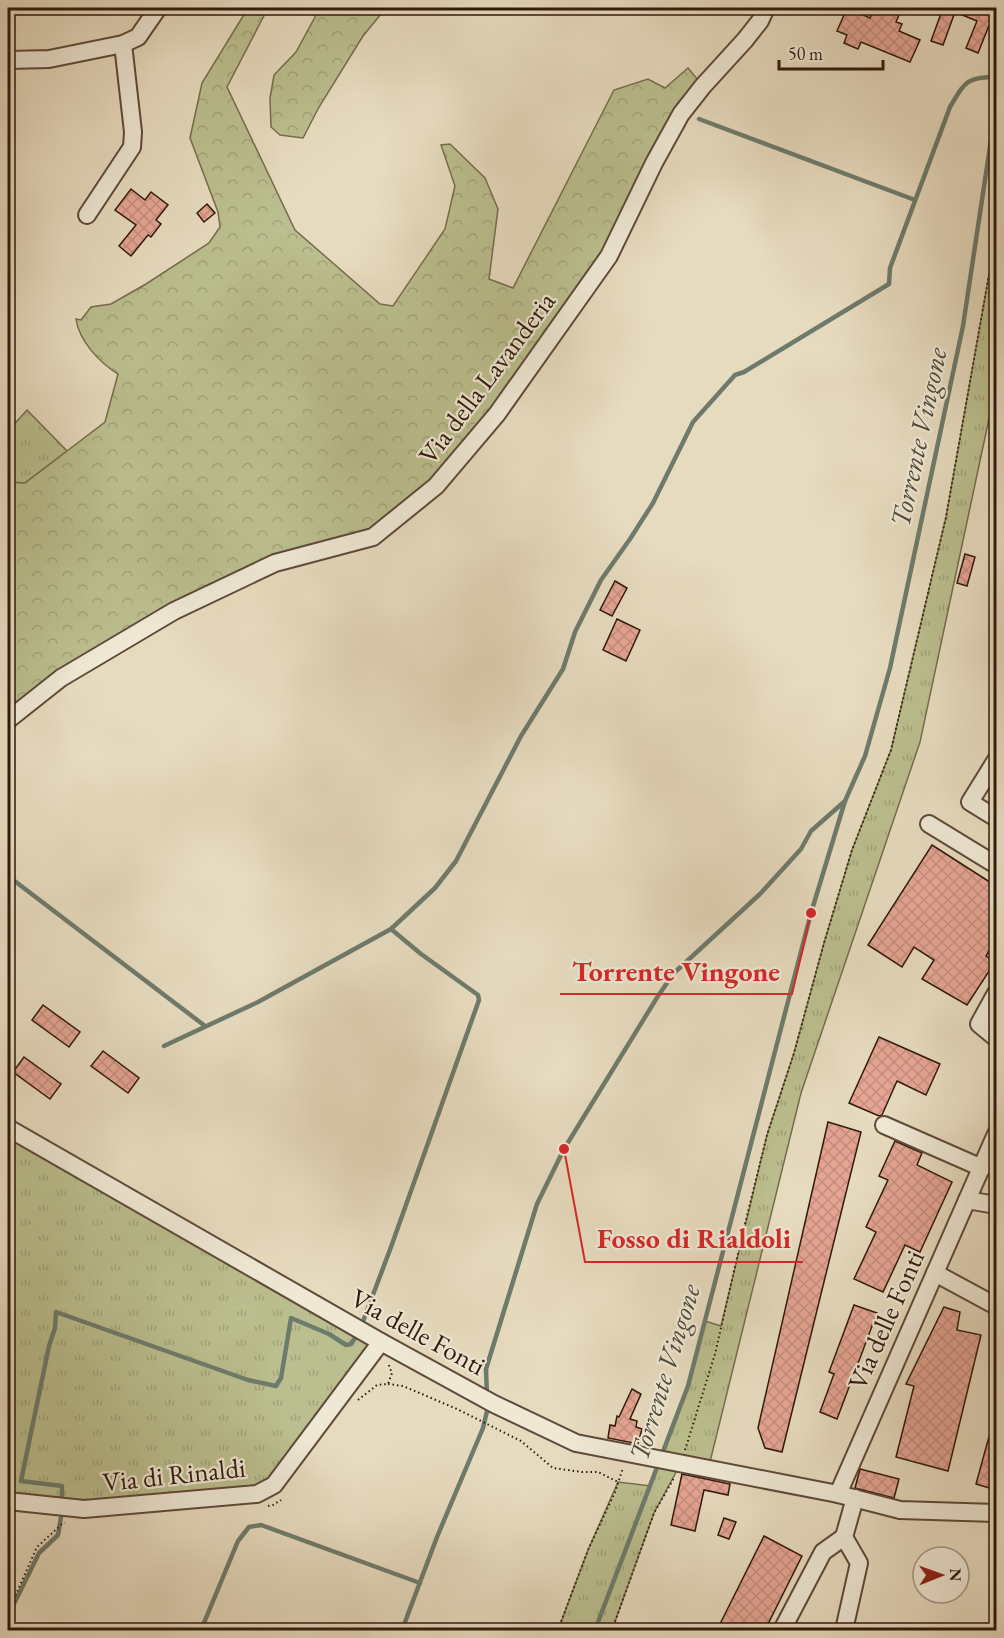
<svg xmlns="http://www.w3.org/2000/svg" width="1004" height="1638" viewBox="0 0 1004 1638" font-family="'EB Garamond',serif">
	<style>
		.grass { fill: url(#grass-tufts); stroke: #766c4d; stroke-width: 1.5 }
		.forest { fill: url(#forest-crowns); stroke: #766c4d; stroke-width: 1.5 }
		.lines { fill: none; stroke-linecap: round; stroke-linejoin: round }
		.stream { stroke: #6e7b6c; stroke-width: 4.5 }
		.building { fill: url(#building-cross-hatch); stroke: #30190c; stroke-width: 1.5 }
		.minor-casing { stroke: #5e4a39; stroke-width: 20 }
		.path { stroke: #30190c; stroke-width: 2; stroke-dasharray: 1.5 3; stroke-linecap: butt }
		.minor { stroke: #efe8d5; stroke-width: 16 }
		.labels { text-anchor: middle; stroke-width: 4.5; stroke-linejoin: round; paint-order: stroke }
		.street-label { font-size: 27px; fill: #30190c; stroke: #efe8d5 }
		.water-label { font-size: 28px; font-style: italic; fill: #4f4a3c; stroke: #efe8d5 }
		.leader { fill: none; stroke: #d62828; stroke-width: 2 }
		.callout-dot { fill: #d62828; stroke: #efe8d5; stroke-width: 2 }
		.callout-label { font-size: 28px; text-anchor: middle; font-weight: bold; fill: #d62828; stroke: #efe8d5; stroke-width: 4.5; stroke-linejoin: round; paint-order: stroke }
	</style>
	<defs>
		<pattern id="grass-tufts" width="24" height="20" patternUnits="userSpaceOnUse" patternTransform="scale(1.5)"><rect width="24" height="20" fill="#bbbe8e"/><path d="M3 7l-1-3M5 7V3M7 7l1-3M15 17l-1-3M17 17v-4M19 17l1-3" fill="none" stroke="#a1a379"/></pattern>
		<pattern id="forest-crowns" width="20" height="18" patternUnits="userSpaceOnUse" patternTransform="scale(1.5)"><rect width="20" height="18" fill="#bbbe8e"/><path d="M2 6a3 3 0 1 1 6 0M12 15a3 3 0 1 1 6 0" fill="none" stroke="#a1a379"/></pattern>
		<pattern id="building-cross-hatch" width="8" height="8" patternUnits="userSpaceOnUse" patternTransform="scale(1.5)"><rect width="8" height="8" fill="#e5a594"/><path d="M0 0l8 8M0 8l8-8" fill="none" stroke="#c58d7e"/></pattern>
	</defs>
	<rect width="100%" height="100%" fill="#e7dbbf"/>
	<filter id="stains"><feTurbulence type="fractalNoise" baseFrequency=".00333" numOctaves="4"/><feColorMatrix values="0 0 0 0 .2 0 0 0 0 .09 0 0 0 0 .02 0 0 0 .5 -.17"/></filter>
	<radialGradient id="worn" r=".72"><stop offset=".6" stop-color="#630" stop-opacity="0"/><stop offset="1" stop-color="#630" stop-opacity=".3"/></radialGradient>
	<g class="grass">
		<path d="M996,235V386L920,742L801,1093L708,1470L680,1465L654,1513L612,1630H558L588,1550L618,1482L651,1486L688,1386L705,1321L721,1326L767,1135L794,1053L824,943L852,850L891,750L946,517Z"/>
		<path d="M27,410L67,451L25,483L8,482V431Z"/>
		<path d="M8,1128L381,1342L274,1485L84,1509L8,1502Z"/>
	</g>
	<g class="forest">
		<path d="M248,8H268L227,87L295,230L380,304L393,306L445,229L455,186L441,145L450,144L485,178L498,209L489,279L513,288L614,90L648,79L665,88L688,68L703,86L609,256L497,414L373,537L275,563L174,611L8,720V482L25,483L105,422L118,374C100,363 79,341 76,319L81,320L91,307L111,304L146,284L209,243L220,227L218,212L190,138L202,83Z"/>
		<path d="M312,8H386L363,36L319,107L303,138L280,135L271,127L270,98L274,75L296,52L315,17Z"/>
	</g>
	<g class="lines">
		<g class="stream">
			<path d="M699,119L915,200"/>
			<path d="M8,876L205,1026"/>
			<path d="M164,1046L258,1002L391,929L435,888L456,861L521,736L563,669L575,632L601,580L630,539L653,503L693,422L735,375L744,372L889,284L890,268L950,107C965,82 966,77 996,77"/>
			<path d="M487,1395L486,1369L537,1204L564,1149L658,996L674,973L760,894L801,849L811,831L845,801"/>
			<path d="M62,1503V1486L21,1481L49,1346L55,1328L56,1312L248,1380L276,1386L281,1378L291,1318L329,1334L346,1345L351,1344L359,1332L391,1247L479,1000L478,995L421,954L391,929"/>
			<path d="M8,1616L39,1553L58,1535L62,1511"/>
			<path d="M201,1630L238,1541L249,1527L261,1525L420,1583"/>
			<path d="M402,1630L437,1537L483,1428L488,1407"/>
			<path d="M595,1630L688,1386L811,913L845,801L865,756L890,668L963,326L996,107"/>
		</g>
	</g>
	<g class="building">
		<path d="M847,8L870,18L874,8H902L896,22L902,24L899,31L920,40L910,62L861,42L858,49L844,43L847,35L837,31Z"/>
		<path d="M943,8H996L978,53L966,48L977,21L955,12L943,45L931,41Z"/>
		<path d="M131,189L145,200L151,192L168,205L156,220L161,224L151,237L148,235L131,256L119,246L136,225L115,210Z"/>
		<path d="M207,204L215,213L204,222L197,213Z"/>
		<path d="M965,554L975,557L967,586L957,583Z"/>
		<path d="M615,581L627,588L612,616L600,610Z"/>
		<path d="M617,619L640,630L626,661L603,650Z"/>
		<path d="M932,845L996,886V939L986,956L995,962L967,1005L922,979L934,960L914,947L902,967L868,945Z"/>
		<path d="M43,1005L80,1032L69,1047L32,1020Z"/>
		<path d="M879,1037L940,1064L926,1095L897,1081L882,1115L879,1116L849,1103Z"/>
		<path d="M103,1051L139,1078L128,1093L91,1066Z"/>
		<path d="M24,1057L61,1084L50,1099L13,1072Z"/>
		<path d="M828,1122L861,1132L782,1452L765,1448L758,1428Z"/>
		<path d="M895,1141L922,1153L917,1165L952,1182L920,1252L905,1245L883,1292L854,1279L876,1232L866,1227L888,1180L879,1176Z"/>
		<path d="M854,1305L877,1313L837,1419L820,1412L834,1374L829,1372Z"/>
		<path d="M944,1307L960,1312L957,1330L981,1335L948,1471L896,1457L914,1386L906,1384Z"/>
		<path d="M632,1389L641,1394L630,1419L637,1421L636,1427L642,1429L638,1444L608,1438L610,1425L615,1426L617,1416L619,1417Z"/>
		<path d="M993,1422H996V1490L976,1484Z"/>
		<path d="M860,1469L899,1479L894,1498L855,1488Z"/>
		<path d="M682,1474L730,1484L728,1495L704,1490L695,1531L671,1525Z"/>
		<path d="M724,1518L736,1522L729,1539L718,1535Z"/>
		<path d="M764,1536L802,1556L765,1630H717Z"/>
	</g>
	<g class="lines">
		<g class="minor-casing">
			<g id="minor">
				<path d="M8,60L49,59L123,44L138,37L158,8"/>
				<path d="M87,215L132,147L133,132L123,44"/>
				<path d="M8,720L61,678L174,611L275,563L373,537L436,486L497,414L609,256L654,163L681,114L703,86L745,40L760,21L766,8"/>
				<path d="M996,760L970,802L996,818"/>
				<path d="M929,824L996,865"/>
				<path d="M996,993L979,1024L996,1038"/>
				<path d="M884,1125L982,1168"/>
				<path d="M8,1128L381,1342L494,1404L576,1443L838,1494L900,1510L996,1513"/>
				<path d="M967,1200L996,1205"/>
				<path d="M935,1273L996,1306"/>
				<path d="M838,1494L996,1134"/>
				<path d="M8,1501L84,1509L257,1494L274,1485L381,1342"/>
				<path d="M782,1630L823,1552L844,1537"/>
				<path d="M844,1630L859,1563L844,1537L855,1498"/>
			</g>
		</g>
		<g class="path">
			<path d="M388,1384L403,1386L457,1409L521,1441L553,1468L582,1472H598L618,1482"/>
			<path d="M358,1400L377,1385L388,1384L392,1373L388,1363"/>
			<path d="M685,1450L715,1354L742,1236L767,1135L794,1053L824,943L852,850L891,750L946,517L996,235"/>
			<path d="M268,1506L273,1505L281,1500"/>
			<path d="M8,1612L37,1547L62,1524L65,1523"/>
			<path d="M558,1630L588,1550L615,1492L623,1468"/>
			<path d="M612,1630L654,1513L674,1478"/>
		</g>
		<use href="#minor" class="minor"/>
	</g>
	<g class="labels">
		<g class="street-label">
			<text transform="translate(487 378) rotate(-53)" y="9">Via della Lavanderia</text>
			<text transform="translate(886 1320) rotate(-66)" y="9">Via delle Fonti</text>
			<text transform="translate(418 1332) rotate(29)" y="9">Via delle Fonti</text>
			<text transform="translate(174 1475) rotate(-6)" y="9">Via di Rinaldi</text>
		</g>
		<g class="water-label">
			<text transform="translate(918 437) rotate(-78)" y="10">Torrente Vingone</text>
			<text transform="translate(664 1372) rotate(-73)" y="10">Torrente Vingone</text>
		</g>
	</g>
	<path class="leader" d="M811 913L792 994H560M564 1149L585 1262H803"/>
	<g class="callout-dot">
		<circle cx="811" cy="913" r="6"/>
		<circle cx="564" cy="1149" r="6"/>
	</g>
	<g class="callout-label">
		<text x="676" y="981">Torrente Vingone</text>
		<text x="694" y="1248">Fosso di Rialdoli</text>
	</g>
	<rect width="1004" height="1638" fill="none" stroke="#e7dbbf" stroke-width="30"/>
	<rect x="9" y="9" width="986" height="1620" fill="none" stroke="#30190c" stroke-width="3"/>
	<rect x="15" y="15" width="974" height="1608" fill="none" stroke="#30190c" stroke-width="1.5"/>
	<g transform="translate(941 1575) rotate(89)"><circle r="28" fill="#efe8d5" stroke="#a39585" stroke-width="1.5"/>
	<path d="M0-4.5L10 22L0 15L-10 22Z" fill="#8f2418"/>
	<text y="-9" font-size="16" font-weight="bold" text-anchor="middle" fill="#30190c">N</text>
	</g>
	<path d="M779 60v9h104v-9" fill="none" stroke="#30190c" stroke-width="3"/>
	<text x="788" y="60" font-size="18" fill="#30190c" stroke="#efe8d5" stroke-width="4.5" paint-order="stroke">50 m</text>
	<rect width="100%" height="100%" filter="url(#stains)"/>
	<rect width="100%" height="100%" fill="url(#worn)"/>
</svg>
